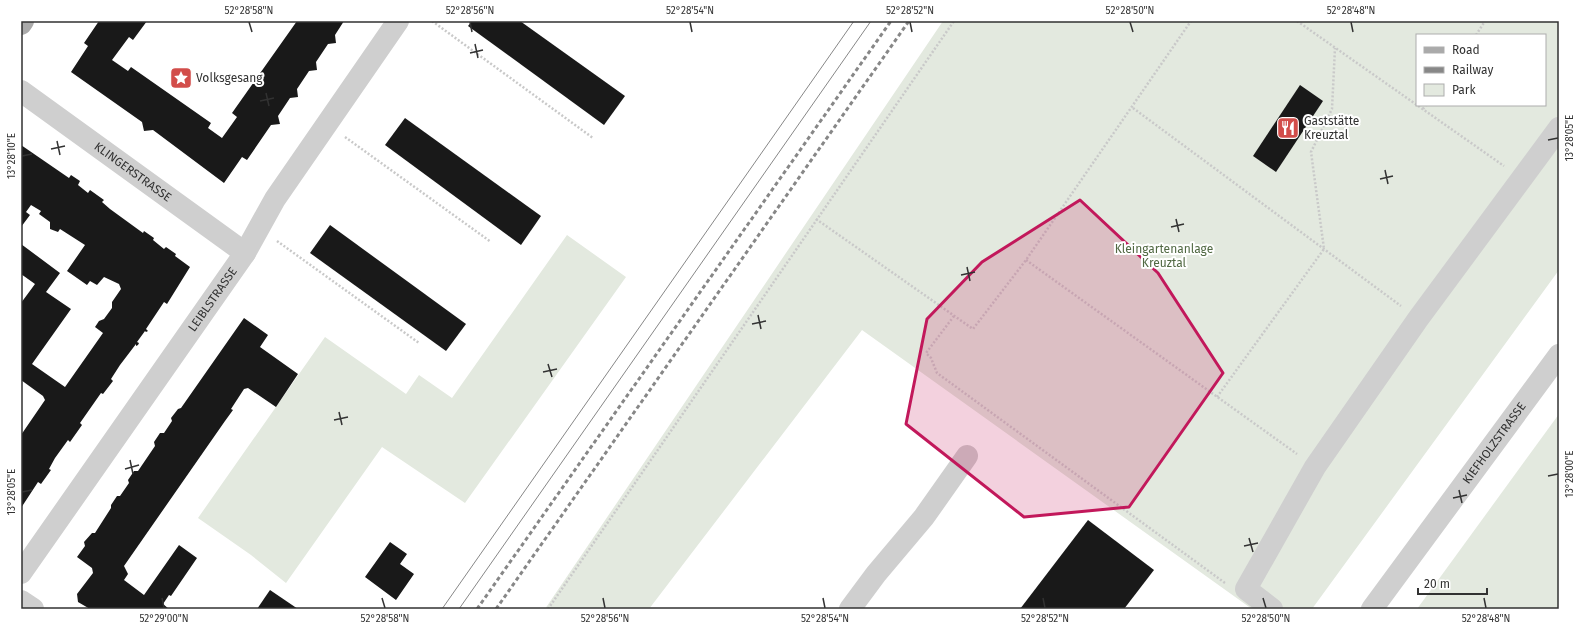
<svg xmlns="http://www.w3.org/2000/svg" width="1580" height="630" viewBox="0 0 1580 630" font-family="'Fira Sans',sans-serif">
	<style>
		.green { fill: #e3e9df; fill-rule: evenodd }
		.building { fill: #191919 }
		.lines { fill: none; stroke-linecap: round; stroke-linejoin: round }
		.path { stroke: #c9c9c9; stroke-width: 2.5; stroke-dasharray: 2 2; stroke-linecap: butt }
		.minor { stroke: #cfcfcf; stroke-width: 22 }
		.major { stroke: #aaa; stroke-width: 22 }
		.tram { stroke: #878787; stroke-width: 1 }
		.rail { stroke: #878787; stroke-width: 3; stroke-dasharray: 4 3; stroke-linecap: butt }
		.marked { fill: #c2185b; fill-opacity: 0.2; stroke: #c2185b; stroke-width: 3; stroke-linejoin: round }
		.ticks { fill: none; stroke: #323232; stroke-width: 1.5 }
		.labels { text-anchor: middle; stroke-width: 4; stroke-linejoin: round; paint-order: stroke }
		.poi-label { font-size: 12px; fill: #323232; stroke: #fff; text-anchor: start }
		.street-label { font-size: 12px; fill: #323232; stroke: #fff }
		.park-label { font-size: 12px; fill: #516943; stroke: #fff }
		.neatline { fill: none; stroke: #323232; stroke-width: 1.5 }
		.ticks-label { font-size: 10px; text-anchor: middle; fill: #323232 }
	</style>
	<rect width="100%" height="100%" fill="#fff"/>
	<g class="green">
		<path d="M943,21H1559V270L1312,609H1252L862,330L649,609H545ZM1417,35H1545V105H1417Z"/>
		<path d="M567,235L626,277L465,503L382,447L286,583L251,555L198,518L325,337L406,394L419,375L452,398Z"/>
		<path d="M1559,414V609H1417Z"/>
	</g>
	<g class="building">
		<path d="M99,21H147L133,40L129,37L112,60L128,71L131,67L211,123L208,128L222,138L237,117L232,113L297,21H344L335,35L336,43L328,44L316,62L317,70L309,71L297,89L298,97L290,98L278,116L280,124L271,125L247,160L242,157L224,183L153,130L144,131L142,122L71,72L88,46L84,43Z"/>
		<path d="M472,21H520L625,96L604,125L468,26Z"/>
		<path d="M1300,85L1323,101L1276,172L1253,156Z"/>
		<path d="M405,118L541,216L521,245L385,145Z"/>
		<path d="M21,145L69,178L71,175L80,181L78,185L88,193L90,190L104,200L102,202L110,209L143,233L144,231L154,238L153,240L164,249L166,247L176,254L175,256L190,267L167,304L164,302L146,329L148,331L146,332L145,331L137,342L139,343L138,345L136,346V344L120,365L111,379L113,381L103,394L101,393L80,423L82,425L70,442L68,440L55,458L49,469L51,470L41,484L38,482L21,508V435L45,400L43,396L21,380V303L35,284L21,274V244L60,273L46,292L71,309L32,364L65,387L103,333L95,327L99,321L104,319L112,308V302L121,289L119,284L104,277L97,285L90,281L87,285L67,271L85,245L60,229L58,232L50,229V222L39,214L41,211L31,205L26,212L30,215L21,227Z"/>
		<path d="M330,225L466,324L446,351L310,253Z"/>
		<path d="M244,318L268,335L260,347L298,374L276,407L248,388L244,389L231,409L233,410L225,421L124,566L128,574L124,580L144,595L179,545L197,558L171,596L169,595L163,604L169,609H90L78,602L77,594L93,573L92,568L77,557L85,546L84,542L92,533H95L111,508V505L117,496H120L129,483L128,480L134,471H138L155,446L154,442L160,433H164L172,421L171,418L178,409L181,408Z"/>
		<path d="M1088,520L1154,570L1124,609H1020Z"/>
		<path d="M390,542L407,554L400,564L414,574L396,600L365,577Z"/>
		<path d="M270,590L298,609H257Z"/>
	</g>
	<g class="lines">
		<g class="path">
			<path d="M432,21L593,138"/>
			<path d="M1297,21L1504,166"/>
			<path d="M1476,35L1485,21"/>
			<path d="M1133,108L1401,306"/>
			<path d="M1423,109L1426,105"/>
			<path d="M345,137L491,242"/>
			<path d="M816,219L973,329L1026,260L1191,21"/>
			<path d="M277,241L419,343"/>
			<path d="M1026,260L1297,454"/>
			<path d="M954,316L926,353L931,358L937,373L1225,583"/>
			<path d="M1217,397L1324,249L1311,152L1332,109L1335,48"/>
			<path d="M548,609L954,21"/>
		</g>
		<g class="minor">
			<path id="s1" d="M21,91L245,253"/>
			<path id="s2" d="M21,573L245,253L275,199L398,21"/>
			<path d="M21,601L33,609"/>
			<path d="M850,609L876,574L924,517L967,456"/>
			<path d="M1272,609L1246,589L1315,467L1418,319L1559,128"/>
			<path id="s3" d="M1372,609L1559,355"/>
		</g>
		<path class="major" d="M21,24L23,21"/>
		<g class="tram">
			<path d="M442,609L854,21"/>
			<path d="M459,609L871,21"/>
		</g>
		<g class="rail">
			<path d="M477,609L891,21"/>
			<path d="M496,609L909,21"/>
		</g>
	</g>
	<path class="marked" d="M1080,200L1158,273L1223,373L1129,507L1024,517L906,424L927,319L982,262Z"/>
	<path class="ticks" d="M249,22L252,32M470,22L472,32M690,22L692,32M910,22L912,32M1130,22L1133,32M1351,22L1353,32M475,44L478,58M470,53L483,50M266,93L269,106M260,101L274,98M1548,140L1558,138M57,141L60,155M51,149L65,146M22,156L32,154M1385,170L1388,184M1380,179L1393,176M1176,219L1179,232M1171,227L1184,224M967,267L970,281M961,275L975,272M758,315L761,329M752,324L766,321M548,364L552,377M543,372L557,369M339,412L342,425M334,420L348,417M130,460L133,474M125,469L139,465M1548,476L1558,474M1459,490L1462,503M22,492L32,490M1453,498L1467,495M1249,538L1253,552M1244,546L1258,543M162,598L164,608M382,598L385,608M603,598L605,608M823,598L825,608M1043,598L1045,608M1263,598L1266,608M1484,598L1486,608"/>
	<defs>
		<g id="sight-square" transform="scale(1.15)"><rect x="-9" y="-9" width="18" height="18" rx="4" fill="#d24d4a" stroke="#fff"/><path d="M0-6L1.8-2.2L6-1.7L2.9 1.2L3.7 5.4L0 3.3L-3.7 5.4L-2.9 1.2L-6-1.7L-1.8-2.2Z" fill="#fff"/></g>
		<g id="restaurant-square" transform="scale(1.15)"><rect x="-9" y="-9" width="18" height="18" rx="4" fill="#d24d4a" stroke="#fff"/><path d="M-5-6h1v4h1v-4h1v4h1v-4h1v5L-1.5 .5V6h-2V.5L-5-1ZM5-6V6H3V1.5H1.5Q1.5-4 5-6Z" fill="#fff"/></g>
	</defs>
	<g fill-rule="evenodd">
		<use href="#sight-square" x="181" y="78"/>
		<use href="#restaurant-square" x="1288" y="128"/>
	</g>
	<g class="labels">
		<g class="poi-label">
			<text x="196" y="82">Volksgesang</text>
			<text x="1304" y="125">Gaststätte<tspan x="1304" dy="14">Kreuztal</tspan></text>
		</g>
		<g class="street-label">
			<text dy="4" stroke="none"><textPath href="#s1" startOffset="138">KLINGERSTRASSE</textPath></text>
			<text dy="4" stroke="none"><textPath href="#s2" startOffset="334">LEIBLSTRASSE</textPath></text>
			<text dy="4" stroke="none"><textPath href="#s3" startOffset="206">KIEFHOLZSTRASSE</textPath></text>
		</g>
		<g class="park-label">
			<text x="1164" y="253">Kleingartenanlage<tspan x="1164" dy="14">Kreuztal</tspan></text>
		</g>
	</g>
	<rect width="1580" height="630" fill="none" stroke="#ffffff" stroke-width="44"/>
	<rect x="1416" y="34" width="130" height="72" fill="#ffffff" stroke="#adadad"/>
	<rect x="1424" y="47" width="20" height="6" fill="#aaaaaa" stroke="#adadad"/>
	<text x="1452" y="54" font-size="12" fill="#323232">Road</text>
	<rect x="1424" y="67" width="20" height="6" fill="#878787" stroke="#adadad"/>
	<text x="1452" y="74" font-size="12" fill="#323232">Railway</text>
	<rect x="1424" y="84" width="20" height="12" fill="#e3e9df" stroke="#adadad"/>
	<text x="1452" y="94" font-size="12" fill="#323232">Park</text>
	<path d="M1418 588v6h69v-6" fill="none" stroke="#323232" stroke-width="2"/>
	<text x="1424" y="588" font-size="12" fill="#323232" stroke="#ffffff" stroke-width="3" paint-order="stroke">20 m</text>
	<rect x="22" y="22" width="1536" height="586" class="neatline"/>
	<g class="ticks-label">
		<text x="249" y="14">52°28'58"N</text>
		<text x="470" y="14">52°28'56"N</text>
		<text x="690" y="14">52°28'54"N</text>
		<text x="910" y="14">52°28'52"N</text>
		<text x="1130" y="14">52°28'50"N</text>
		<text x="1351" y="14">52°28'48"N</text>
		<text transform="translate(1569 138) rotate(-90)" y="4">13°28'05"E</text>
		<text transform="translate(11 156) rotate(-90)" y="4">13°28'10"E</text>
		<text transform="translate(1569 474) rotate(-90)" y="4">13°28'00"E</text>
		<text transform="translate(11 492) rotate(-90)" y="4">13°28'05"E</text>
		<text x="164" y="622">52°29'00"N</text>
		<text x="385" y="622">52°28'58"N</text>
		<text x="605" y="622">52°28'56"N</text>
		<text x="825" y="622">52°28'54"N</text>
		<text x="1045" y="622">52°28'52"N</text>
		<text x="1266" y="622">52°28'50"N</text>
		<text x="1486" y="622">52°28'48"N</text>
	</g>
</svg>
